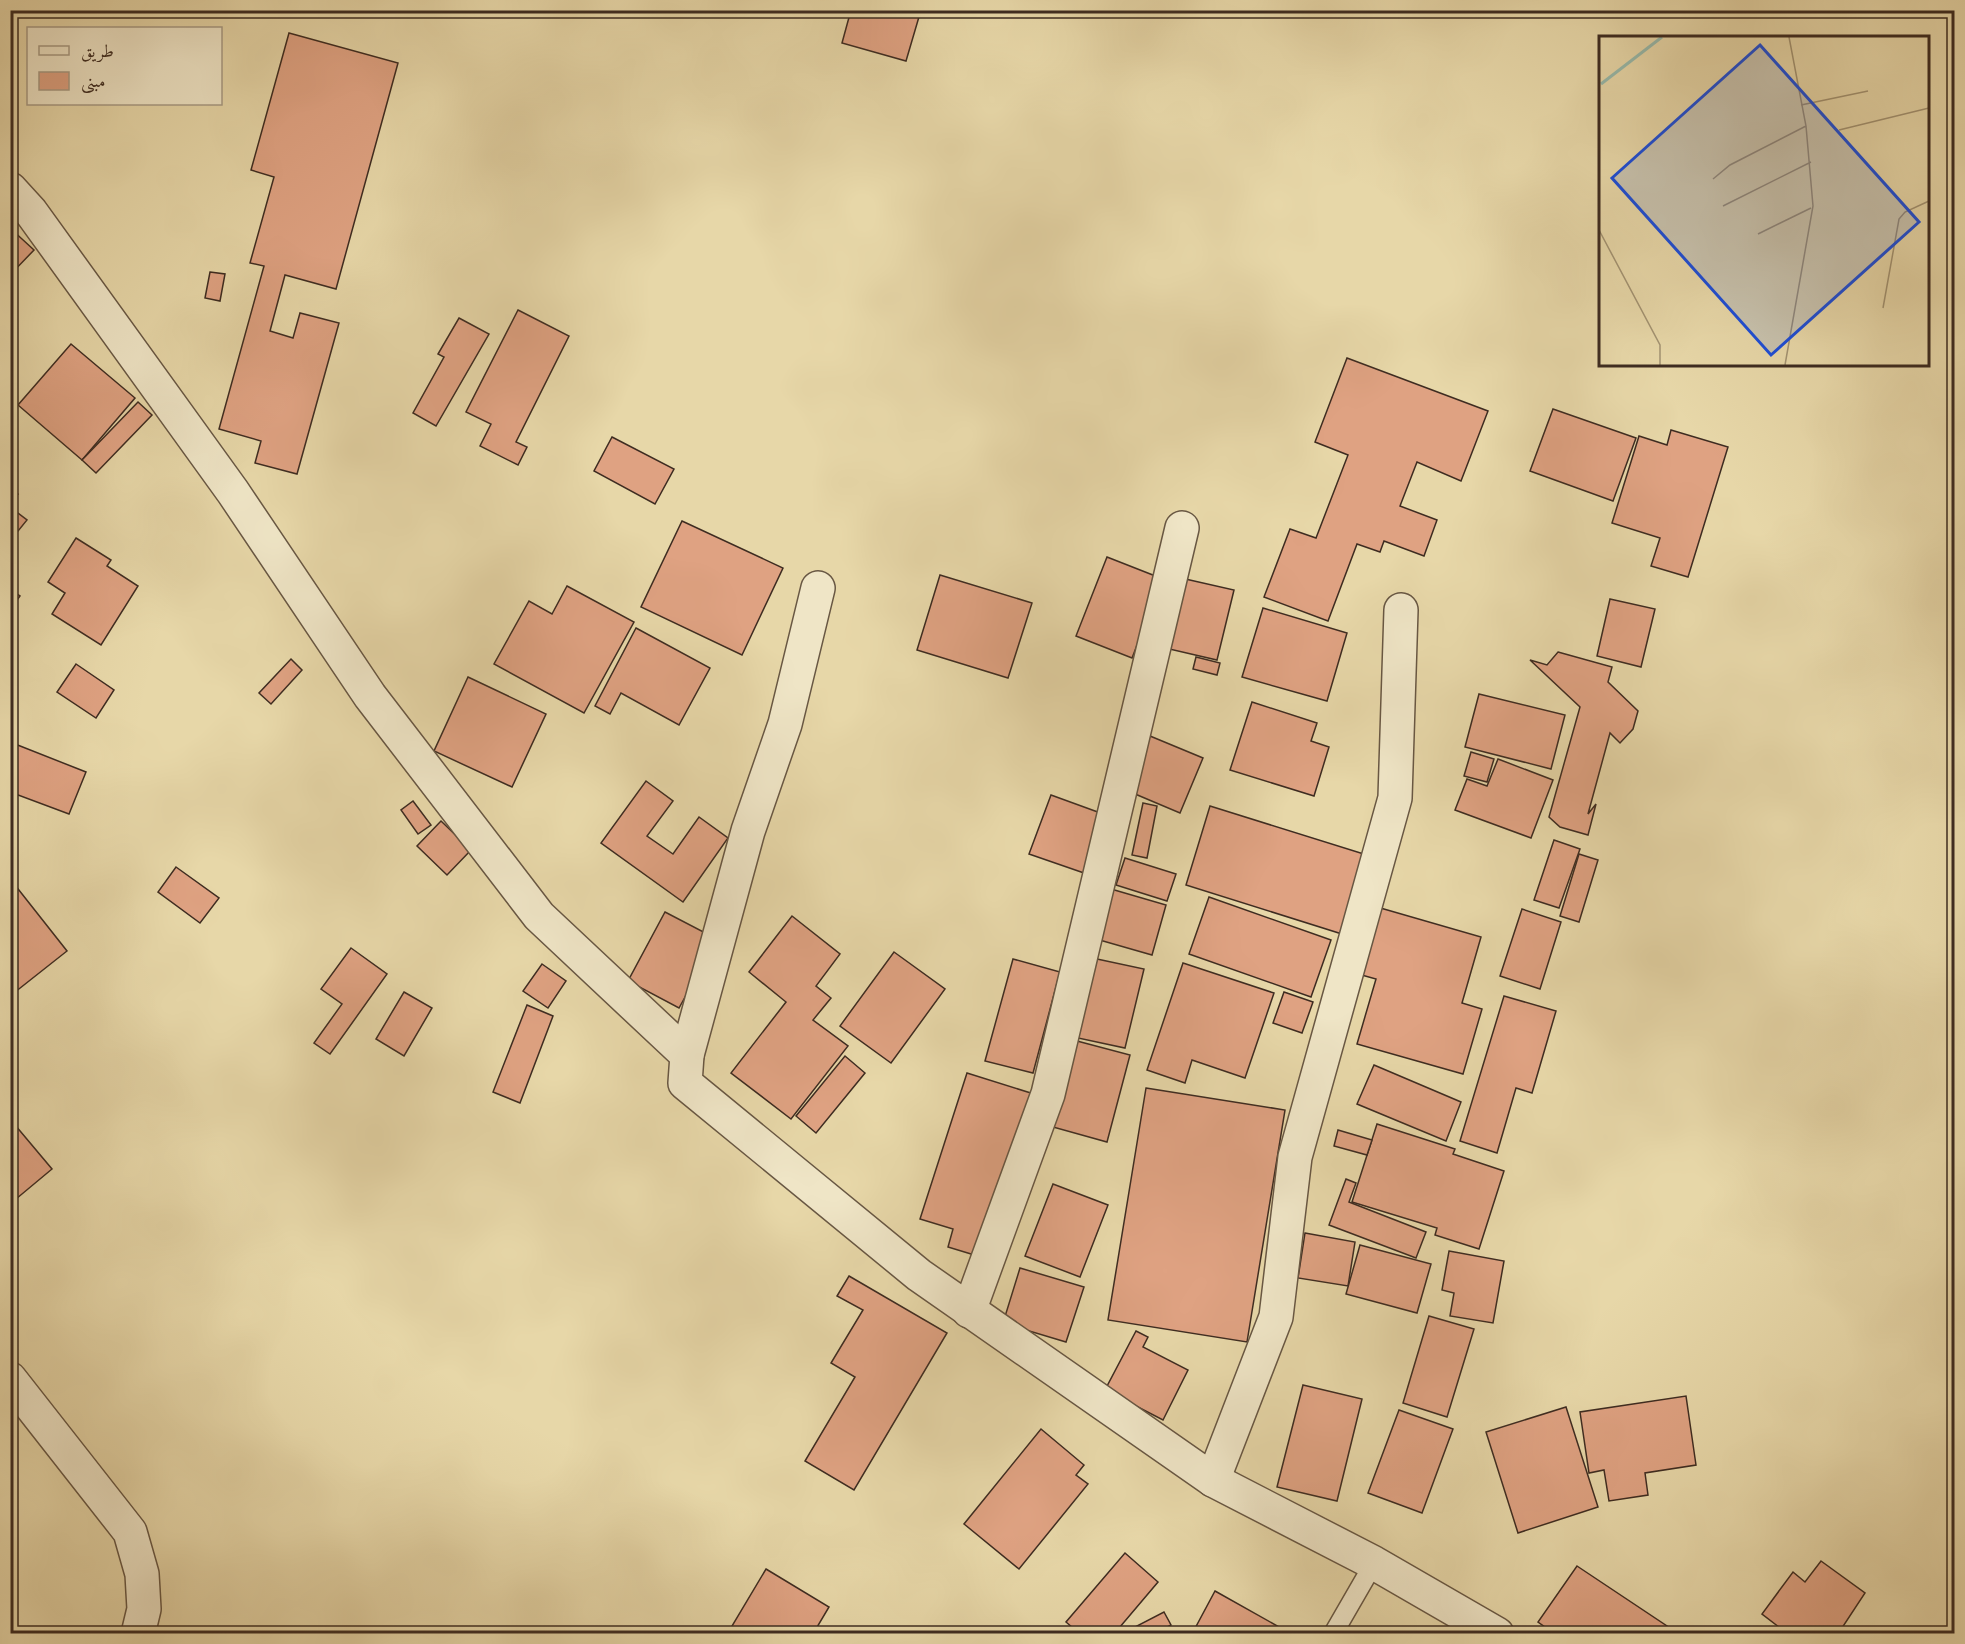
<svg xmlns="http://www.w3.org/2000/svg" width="1965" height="1644" viewBox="0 0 1965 1644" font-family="'EB Garamond',Amiri,serif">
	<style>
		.building { fill: #dfa282; stroke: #3e2c21; stroke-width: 1.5 }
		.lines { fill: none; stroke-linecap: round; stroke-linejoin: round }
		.service-casing { stroke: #685743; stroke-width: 21 }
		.minor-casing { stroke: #685743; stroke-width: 36 }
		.tertiary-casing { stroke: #685743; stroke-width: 36 }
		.service { stroke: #efe5c6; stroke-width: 18 }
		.minor { stroke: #efe5c6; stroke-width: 33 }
		.tertiary { stroke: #efe5c6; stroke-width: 33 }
		.inset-river { fill: none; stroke: #97b9aa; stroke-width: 3 }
		.inset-road { fill: none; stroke: #a39372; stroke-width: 1.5 }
		.view { fill: #1d4ed8; fill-opacity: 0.15; stroke: #1d4ed8; stroke-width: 3 }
		.inset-edge { fill: none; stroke: #3e2c21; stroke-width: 3 }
	</style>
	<rect width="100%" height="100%" fill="#e7d7a8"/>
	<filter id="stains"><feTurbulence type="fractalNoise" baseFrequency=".00333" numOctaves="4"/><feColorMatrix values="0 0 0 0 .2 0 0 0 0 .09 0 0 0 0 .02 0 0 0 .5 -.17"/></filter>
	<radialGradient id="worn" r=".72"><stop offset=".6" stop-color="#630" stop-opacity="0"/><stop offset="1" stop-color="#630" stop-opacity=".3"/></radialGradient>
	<g class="building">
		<path d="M851,10H921L906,61L842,43Z"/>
		<path d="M289,33L398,63L336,289L285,275L270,331L293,338L300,313L339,323L297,474L255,463L261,441L219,429L264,266L250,263L274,177L251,170Z"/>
		<path d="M10,228L34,250L10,275Z"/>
		<path d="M210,272L225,274L220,301L205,298Z"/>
		<path d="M518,310L569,336L516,442L527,447L518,465L480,446L491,424L466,412Z"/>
		<path d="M459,318L489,334L436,426L413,413L444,357L438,354Z"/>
		<path d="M71,344L135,398L82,460L18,405Z"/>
		<path d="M1347,358L1488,411L1461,481L1417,462L1400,506L1437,520L1424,556L1384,541L1380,552L1357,544L1328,621L1264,597L1290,529L1316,538L1348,455L1315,442Z"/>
		<path d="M138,402L152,415L96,473L82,460Z"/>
		<path d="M1553,409L1636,438L1613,501L1530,471Z"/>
		<path d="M1671,430L1728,447L1688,577L1651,566L1660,538L1612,523L1639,436L1667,445Z"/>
		<path d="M612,437L674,469L655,504L594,471Z"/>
		<path d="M10,488L18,494L10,503Z"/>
		<path d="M10,507L27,520L10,541Z"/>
		<path d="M682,521L783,568L742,655L641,607Z"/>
		<path d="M76,538L111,560L107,566L138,586L101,645L52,614L65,593L48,582Z"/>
		<path d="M1107,557L1163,579L1132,658L1076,636Z"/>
		<path d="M940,575L1032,603L1008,678L917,650Z"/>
		<path d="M1181,578L1234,590L1217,660L1165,648Z"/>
		<path d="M567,586L634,622L584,713L494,664L529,601L552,614Z"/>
		<path d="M10,589L20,596L10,610Z"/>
		<path d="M1610,599L1655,609L1641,667L1597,656Z"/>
		<path d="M1263,608L1347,633L1327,701L1242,677Z"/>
		<path d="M636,628L710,668L679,725L621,693L610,714L595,706Z"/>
		<path d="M1558,652L1612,667L1608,682L1638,711L1633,729L1620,743L1610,733L1588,814L1596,804L1588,835L1560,827L1549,817L1580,707L1530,660L1547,665Z"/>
		<path d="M1196,657L1220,663L1217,675L1193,669Z"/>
		<path d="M291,659L302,670L271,704L259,693Z"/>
		<path d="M76,664L114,690L96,718L57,692Z"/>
		<path d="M468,677L546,714L512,787L434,751Z"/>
		<path d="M1479,694L1565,715L1551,769L1465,747Z"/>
		<path d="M1252,702L1317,723L1311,741L1329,747L1314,796L1230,770Z"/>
		<path d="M1150,736L1203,758L1180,813L1128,791Z"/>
		<path d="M10,742L86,772L69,814L10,792Z"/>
		<path d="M1471,752L1494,759L1487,782L1464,776Z"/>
		<path d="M1498,759L1553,780L1531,838L1455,810L1467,779L1487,786Z"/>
		<path d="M646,781L673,801L647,836L673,854L699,817L728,838L683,902L601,843Z"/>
		<path d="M1051,795L1106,815L1084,873L1029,854Z"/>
		<path d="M413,801L431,825L418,834L401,810Z"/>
		<path d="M1143,803L1157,806L1147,858L1132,855Z"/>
		<path d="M1210,806L1367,855L1342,934L1186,885Z"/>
		<path d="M441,821L471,850L447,875L417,846Z"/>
		<path d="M1554,840L1580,849L1559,908L1534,900Z"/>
		<path d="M1579,854L1598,860L1579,922L1560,916Z"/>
		<path d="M1125,858L1176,874L1167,901L1116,885Z"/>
		<path d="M176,867L219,898L200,923L158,892Z"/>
		<path d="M11,880L67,951L10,996V880Z"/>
		<path d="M1111,889L1166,905L1152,955L1096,939Z"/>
		<path d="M1209,897L1331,940L1311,997L1189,954Z"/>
		<path d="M1377,907L1481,937L1462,1003L1482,1009L1463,1074L1357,1044L1376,979L1358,974Z"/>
		<path d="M1522,909L1561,922L1540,989L1500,976Z"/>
		<path d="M665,912L717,939L679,1008L628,981Z"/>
		<path d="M792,916L840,954L816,986L831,998L813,1020L848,1046L791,1119L731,1073L786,1002L749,972Z"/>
		<path d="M351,948L387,974L330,1054L314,1043L342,1004L321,989Z"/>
		<path d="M894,952L945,989L891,1063L840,1026Z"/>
		<path d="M1013,959L1060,972L1033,1073L985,1061Z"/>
		<path d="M1097,959L1144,969L1125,1048L1078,1038Z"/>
		<path d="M1183,963L1274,993L1245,1078L1192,1060L1185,1083L1147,1070Z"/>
		<path d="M542,964L566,981L548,1008L523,991Z"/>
		<path d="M404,992L432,1008L404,1056L376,1039Z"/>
		<path d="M1284,992L1313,1002L1302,1033L1273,1023Z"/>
		<path d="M1504,996L1556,1011L1532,1093L1516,1088L1497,1153L1460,1141Z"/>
		<path d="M527,1005L553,1016L520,1103L493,1092Z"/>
		<path d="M1077,1041L1130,1055L1107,1142L1053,1127Z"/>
		<path d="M845,1056L865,1073L816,1133L796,1116Z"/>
		<path d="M1374,1065L1461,1102L1446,1141L1357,1104Z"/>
		<path d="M967,1073L1034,1094L981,1257L948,1247L953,1229L920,1219Z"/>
		<path d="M1146,1088L1285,1110L1247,1342L1108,1320Z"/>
		<path d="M10,1119L52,1169L10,1204Z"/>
		<path d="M1377,1124L1455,1149L1453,1154L1504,1171L1479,1249L1435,1235L1437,1228L1352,1202Z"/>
		<path d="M1338,1130L1372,1140L1367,1155L1334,1146Z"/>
		<path d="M1346,1179L1356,1183L1349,1202L1426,1232L1416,1258L1329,1225Z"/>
		<path d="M1053,1184L1108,1205L1080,1277L1025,1256Z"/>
		<path d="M1305,1233L1355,1242L1348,1286L1298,1278Z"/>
		<path d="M1360,1245L1431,1264L1417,1313L1346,1294Z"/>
		<path d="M1449,1251L1504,1261L1493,1323L1450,1316L1454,1293L1442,1290Z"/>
		<path d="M1020,1268L1084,1287L1066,1342L1003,1323Z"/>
		<path d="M849,1276L947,1333L854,1490L805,1461L855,1377L831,1363L863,1310L837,1296Z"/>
		<path d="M1429,1316L1474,1329L1447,1417L1403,1403Z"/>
		<path d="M1136,1331L1148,1337L1143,1347L1188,1370L1163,1420L1105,1390Z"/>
		<path d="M1303,1385L1362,1399L1337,1501L1277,1487Z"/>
		<path d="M1686,1396L1696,1465L1645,1473L1648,1495L1609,1501L1604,1470L1589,1473L1580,1412Z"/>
		<path d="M1566,1407L1598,1507L1518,1533L1486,1432Z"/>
		<path d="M1399,1410L1453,1429L1422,1513L1368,1493Z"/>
		<path d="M1041,1429L1084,1465L1076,1475L1088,1484L1019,1569L964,1524Z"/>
		<path d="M1125,1553L1158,1582L1114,1634H1080L1066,1622Z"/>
		<path d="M1821,1561L1865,1593L1838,1634H1788L1762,1614L1793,1572L1805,1582Z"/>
		<path d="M1577,1566L1679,1634H1555L1538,1622Z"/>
		<path d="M766,1569L829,1607L813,1634H733L729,1631Z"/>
		<path d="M1215,1591L1288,1632L1287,1634H1192Z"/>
		<path d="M1164,1612L1171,1625L1155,1634H1133L1131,1629Z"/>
	</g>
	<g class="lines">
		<g class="service-casing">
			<path id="service" d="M1333,1634L1374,1563"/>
		</g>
		<g class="minor-casing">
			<g id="minor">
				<path d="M687,1055L748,831L785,724L818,588"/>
				<path d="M969,1311L1048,1094L1182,528"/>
				<path d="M10,1379L130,1532L142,1574L144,1609L138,1634"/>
				<path d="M1213,1480L1276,1317L1295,1157L1395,798L1401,610"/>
			</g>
		</g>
		<g class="tertiary-casing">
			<path id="tertiary" d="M10,189L31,212L233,492L370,696L539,916L687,1055L685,1083L919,1275L1213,1480L1374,1563L1497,1634"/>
		</g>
		<use href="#service" class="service"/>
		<use href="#minor" class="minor"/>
		<use href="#tertiary" class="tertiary"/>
	</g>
	<g transform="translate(1599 36)">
		<rect width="330" height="330" fill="#e7d7a8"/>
		<path class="inset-river" d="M2,48L63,1"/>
		<path class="inset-road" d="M202,69L269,55M240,94L330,72M114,143L131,129L207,90M124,170L212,126M0,194L61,309V329M159,198L212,172M284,272L300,183L306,176L330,165M186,329L214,170L207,90L190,1"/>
		<path class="view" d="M161,9L320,186L172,319L13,142Z"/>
		<rect width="330" height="330" class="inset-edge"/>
	</g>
	<rect width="1965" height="1644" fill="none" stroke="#e7d7a8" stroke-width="36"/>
	<rect x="12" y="12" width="1941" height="1620" fill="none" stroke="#3e2c21" stroke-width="3"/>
	<rect x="18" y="18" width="1929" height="1608" fill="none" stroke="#3e2c21" stroke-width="1.5"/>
	<rect x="27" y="27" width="195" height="78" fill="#efe5c6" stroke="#a89b84" stroke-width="1.5"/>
	<rect x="39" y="46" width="30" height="9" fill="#efe5c6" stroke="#a89b84" stroke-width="1.5"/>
	<text x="81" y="57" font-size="18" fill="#3e2c21">طريق</text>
	<rect x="39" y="72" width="30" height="18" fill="#dfa282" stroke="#a89b84" stroke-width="1.5"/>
	<text x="81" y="87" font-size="18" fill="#3e2c21">مبنى</text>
	<rect width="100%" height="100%" filter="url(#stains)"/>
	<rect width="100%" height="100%" fill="url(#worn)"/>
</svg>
